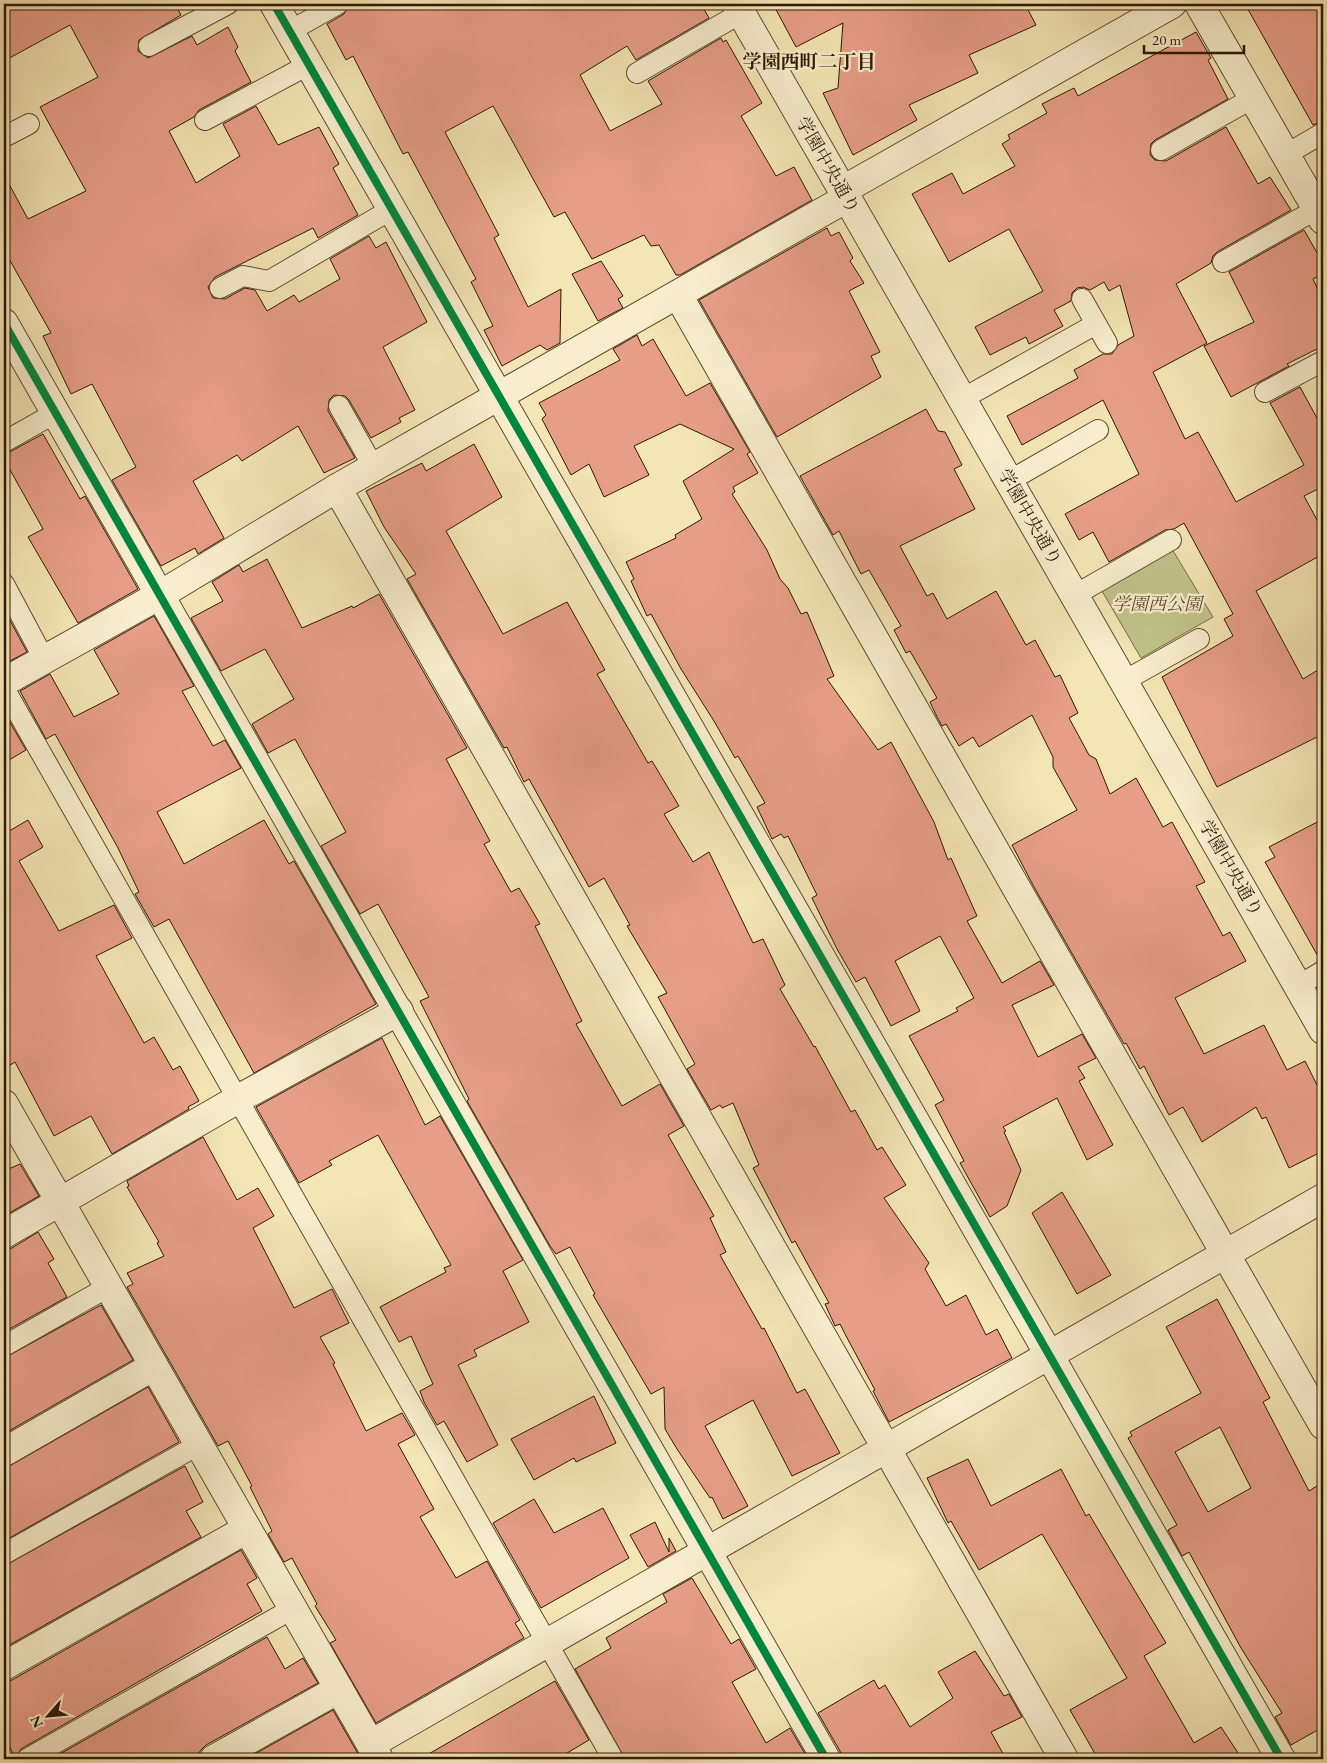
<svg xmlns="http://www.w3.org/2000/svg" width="1327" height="1763" viewBox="0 0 1327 1763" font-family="'EB Garamond','Noto Serif JP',serif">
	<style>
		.green { fill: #c0c38a; stroke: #786e45 }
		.building { fill: #e79e88; stroke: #2f1800; fill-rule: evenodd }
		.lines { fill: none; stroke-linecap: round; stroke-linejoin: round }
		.service-casing { stroke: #604b2d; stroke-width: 22 }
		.minor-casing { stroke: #604b2d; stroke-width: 30 }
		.tertiary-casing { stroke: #604b2d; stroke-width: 30 }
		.service { stroke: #f8eece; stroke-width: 20 }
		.minor { stroke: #f8eece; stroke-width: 28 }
		.tertiary { stroke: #f8eece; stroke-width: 28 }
		.cycleway-casing { stroke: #f8eece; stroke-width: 11 }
		.cycleway { stroke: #00873e; stroke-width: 8 }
		.labels { text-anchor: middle; stroke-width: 4.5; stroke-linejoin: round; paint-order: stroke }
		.street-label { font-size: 18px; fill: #2f1800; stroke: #f8eece }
		.park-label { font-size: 18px; font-style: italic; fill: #5a4b29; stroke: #f8eece }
		.neighbourhood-label { font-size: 19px; font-weight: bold; fill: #2f1800; stroke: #f8eece }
	</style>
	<rect width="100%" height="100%" fill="#f4e5b4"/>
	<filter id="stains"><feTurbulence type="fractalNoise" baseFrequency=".004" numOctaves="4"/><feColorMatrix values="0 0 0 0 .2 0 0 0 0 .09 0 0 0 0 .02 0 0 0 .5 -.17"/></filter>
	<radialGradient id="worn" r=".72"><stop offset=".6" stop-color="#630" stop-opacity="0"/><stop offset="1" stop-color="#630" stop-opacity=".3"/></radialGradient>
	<path class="green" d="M1172,549L1213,617L1141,658L1102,591Z"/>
	<g class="building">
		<path d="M21,4H175L181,15L139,40L138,51L148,58L192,36L197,45L228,27L238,47L235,51L251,82L199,110L194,117L169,131L196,183L240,156L223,124L256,106L278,145L319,127L339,164L333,168L358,215L318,238L313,228L215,277L208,287L213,298L225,299L245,288L255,290L267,311L294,295L299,302L340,279L330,259L369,236L376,248L386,242L427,322L383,347L415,410L399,418L401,422L371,438L349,400L345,396L334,395L329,400L328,411L355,458L324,473L298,426L242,461L237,455L193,481L224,538L198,554L195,548L161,566L112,480L136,467L92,384L71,394L43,336L51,333L4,250V175L28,219L86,191L40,107L98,77L70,25L4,61V13Z"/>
		<path d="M350,4H701L709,18L636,60L627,46L580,75L610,131L662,104L648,81L721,38L723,42L726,40L762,103L741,116L776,176L794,167L812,200L680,275H676L659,245L651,246L644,235L592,259L565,212L554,217L493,106L445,132L499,235L494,238L528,307L561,289L560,343L547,350L540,345L502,366L484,330L493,326L471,282L476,279L408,152L403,154L353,56L346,60L327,24L344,14Z"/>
		<path d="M773,4H1025L1036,25L969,55L978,73L909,105L917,120L853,155L823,93L838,88L843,23L796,47Z"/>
		<path d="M1245,4H1323V121L1313,125Z"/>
		<path d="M1196,32L1211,58L1208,60L1228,99L1155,140L1151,144L1150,155L1155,160L1166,161L1226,127L1258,184L1270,177L1291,210L1217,252L1213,256L1211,263L1176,284L1207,343L1153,372L1185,439L1198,432L1236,502L1304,465L1270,403L1300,387L1323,429V499L1318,489L1304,496L1323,531V554L1256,591L1303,679L1323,667V734L1217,787L1162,677L1233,636L1224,619L1233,614L1184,523L1174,529L1165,530L1109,562L1093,532L1079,540L1065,514L1139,474L1103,400L1022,445L1007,416L1078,378L1074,370L1103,354H1112L1118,345L1134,336L1120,285L1109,291L1104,282L1090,290L1083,287L1077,288L1072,293L1071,301L1054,310L1063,326L1029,344L1026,337L990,355L975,327L1043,291L1009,229L949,262L912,194L952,173L963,194L1015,166L1002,144L1010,139L1008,135L1047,113L1042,104L1074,88L1078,96Z"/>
		<path d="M827,228L831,236L839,232L853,258L850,261L864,283L849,291L880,352L871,356L881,377L777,437L699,300Z"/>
		<path d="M1304,230L1323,263V274L1313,279L1323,301V346L1287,364L1289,366L1231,397L1204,346L1254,322L1229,272Z"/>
		<path d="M601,261L623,296L618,299L623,308L598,321L572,274Z"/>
		<path d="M637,335L642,346L653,339L686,396L710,383L750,452L747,454L758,473L733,487L735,492L732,494L767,550L780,579L788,588L801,614L807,612L834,676L827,679L878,750L891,742L934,822L948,860L951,858L977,916L967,921L1002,983L1040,961L1054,985L1012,1005L1038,1057L1082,1034L1096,1058L1078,1067L1085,1078L1079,1081L1113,1145L1087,1160L1057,1098L1003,1127L1006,1131L1004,1132L1021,1170L1007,1206L990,1217L960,1163L964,1161L935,1105L944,1100L909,1036L958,1011L956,1008L974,998L940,936L895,961L920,1011L891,1026L865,977L856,982L837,949L812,898L817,895L788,836L784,838L781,834L772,839L757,807L765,803L738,756L735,758L714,721L681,669L651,614L647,616L631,581L634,579L626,562L676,538L675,535L702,519L683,481L734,449L680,424L634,446L649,475L604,497L589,464L571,475L542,419L546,415L539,403L620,360L613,349Z"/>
		<path d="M926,409L938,431L945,432L962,465L954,469L975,509L900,546L927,596L933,593L947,619L996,591L1026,645L1035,640L1055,677L1060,675L1078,713L1069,718L1089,755L1096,759L1110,794L1136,778L1163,827L1172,822L1205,882L1196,886L1223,936L1230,932L1246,961L1175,998L1204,1054L1264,1025L1287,1070L1305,1061L1323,1097V1151L1289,1168L1266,1117L1262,1119L1256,1107L1202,1142L1183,1107L1169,1115L1144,1066L1140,1069L1126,1043L1124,1044L1034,887L1012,845L1077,810L1053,767V757L1032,715L979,747L973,737L959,746L946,724L942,726L938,719L930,702L937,698L910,651L906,653L894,630L901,626L869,570L861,574L839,531L833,535L800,476Z"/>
		<path d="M43,434L80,499L85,496L138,589L78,623L28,537L43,529L4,459V455Z"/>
		<path d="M474,444L502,497L446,531L503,634L567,602L605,670L597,674L648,763L652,761L679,806L664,814L693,862L709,852L753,943L763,939L785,985L780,989L814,1047L815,1046L851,1112L855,1110L877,1150L882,1147L906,1185L884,1198L929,1263L925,1269L946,1306L966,1295L986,1335L997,1329L1012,1358L889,1422L873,1391L875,1390L845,1334L840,1324L835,1326L825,1304L829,1303L795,1241L792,1243L753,1168L759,1165L733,1103L722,1108L720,1105L711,1110L687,1069L695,1064L658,997L667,993L627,926L630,925L604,878L589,887L529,779L524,782L507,747L504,748L407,579L416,574L384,527L366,491L422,463L426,471Z"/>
		<path d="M267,559L302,628L352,606L353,608L379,594L467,748L446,759L490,841L484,844L511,892L519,888L540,924L535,926L582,1021L576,1024L622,1106L660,1084L684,1126L668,1135L714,1216L710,1218L726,1252L720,1255L762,1329L764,1328L797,1393L805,1389L840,1453L792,1476L753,1400L705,1426L748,1506L723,1519L712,1497L710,1498L677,1449L665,1429L664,1387L651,1394L593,1295L595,1294L570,1247L556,1254L550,1246L467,1101L469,1099L420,1001L429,997L378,904L360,914L321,846L346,832L295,739L268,753L252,724L294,699L265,649L221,671L191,618L223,601L212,582L239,565L243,572Z"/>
		<path d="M4,609L27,652L4,664Z"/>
		<path d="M154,616L194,686L182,691L213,746L225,740L241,768L157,812L184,864L264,820L289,864L294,861L376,1004L254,1073L169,919L154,927L135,894L139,892L118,848L55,734L46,739L20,691L50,674L74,717L119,694L94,650Z"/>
		<path d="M4,712L26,750L4,763Z"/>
		<path d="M1323,819V959L1320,960L1265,862L1275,857L1269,847Z"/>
		<path d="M28,820L43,847L19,861L59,931L114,905L132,938L96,956L144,1043L154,1037L173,1070L180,1066L199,1101L188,1107L189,1109L112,1154L91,1116L54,1136L15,1062L4,1069V834Z"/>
		<path d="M382,1038L425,1125L440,1116L523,1260L503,1271L529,1322L474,1350L477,1356L458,1365L498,1445L467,1462L444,1421L437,1425L424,1402L420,1391L433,1384L411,1336L399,1342L380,1307L446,1272L444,1268L451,1265L378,1135L329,1161L332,1165L299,1183L256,1107Z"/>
		<path d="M203,1137L237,1200L258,1188L274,1216L253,1228L294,1308L332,1289L349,1323L320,1337L335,1363L333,1364L366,1431L402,1413L415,1435L398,1444L434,1509L420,1517L456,1578L487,1561L520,1620L515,1623L524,1638L376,1723L330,1643L336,1640L315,1606L317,1604L292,1558L284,1562L268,1534L272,1531L250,1487L252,1486L228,1441L218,1446L127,1287L133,1284L127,1273L164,1256L157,1243L159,1242L127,1187L129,1186L127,1181Z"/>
		<path d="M20,1164L39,1196L4,1216V1171Z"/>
		<path d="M1062,1192L1111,1275L1077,1294L1032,1213Z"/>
		<path d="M38,1232L54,1259L48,1263L67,1297L4,1332V1250L12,1248Z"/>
		<path d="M1217,1299L1270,1398L1263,1402L1309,1491L1323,1482V1727L1291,1745L1275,1717L1282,1713L1241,1648L1189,1552L1182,1556L1168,1530L1177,1525L1128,1438L1132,1436L1130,1432L1201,1393L1166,1327ZM1220,1427L1251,1488L1208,1512L1175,1452Z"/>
		<path d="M101,1305L133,1360L7,1432L4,1427V1358Z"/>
		<path d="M148,1387L179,1442L4,1541V1469Z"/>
		<path d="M594,1396L616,1443L576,1462L574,1458L534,1480L511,1439Z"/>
		<path d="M968,1459L991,1506L1061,1469L1086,1516L1089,1514L1166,1643L1144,1656L1194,1743L1221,1727L1242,1759H1098L1070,1710L1127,1678L1042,1534L979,1570L951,1521L948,1523L927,1478Z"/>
		<path d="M185,1466L203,1502L186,1511L201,1537L4,1648V1566Z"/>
		<path d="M534,1499L554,1533L603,1508L629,1558L541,1608L493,1523Z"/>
		<path d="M655,1522L669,1552V1538L676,1551L648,1567L630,1535Z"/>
		<path d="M241,1550L257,1578L247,1584L262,1611L21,1749L15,1758L4,1735V1682L12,1680Z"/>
		<path d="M692,1578L731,1644L739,1639L756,1669L732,1682L766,1743L790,1728L808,1759H625L575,1669L611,1648L606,1638L667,1602L663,1594Z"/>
		<path d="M267,1637L285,1669L303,1658L318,1683L206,1745L200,1751L198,1759H51Z"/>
		<path d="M975,1651L1004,1696L1009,1694L1022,1717L991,1732L1006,1759H842L840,1751L818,1713L874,1680L879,1689L885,1685L910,1727L953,1698L938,1672Z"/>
		<path d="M555,1681L589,1740L557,1759H420Z"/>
		<path d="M333,1710L361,1759H246Z"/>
	</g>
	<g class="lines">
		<g class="service-casing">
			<g id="service">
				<path d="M290,31L338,4"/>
				<path d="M149,46L228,4"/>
				<path d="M637,73L741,13"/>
				<path d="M205,120L310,64"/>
				<path d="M4,137L29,124"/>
				<path d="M1161,150L1253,98"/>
				<path d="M1285,155L1323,133"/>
				<path d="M1223,262L1317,209"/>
				<path d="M220,288L243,276L269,281L392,209"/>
				<path d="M1082,299L1107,343"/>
				<path d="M1265,392L1323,361"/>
				<path d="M962,399L1096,324"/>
				<path d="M339,406L374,468"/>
				<path d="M4,442L55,413"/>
				<path d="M1009,481L1098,430"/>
				<path d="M4,584L44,659"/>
				<path d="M1075,595L1171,540"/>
				<path d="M1124,681L1199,639"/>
				<path d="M4,688L613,1759"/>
				<path d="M1298,986L1323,971"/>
				<path d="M4,1346L108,1287"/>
				<path d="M4,1554L198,1445"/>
				<path d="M27,1759L292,1609"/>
			</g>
		</g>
		<g class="minor-casing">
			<g id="minor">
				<path d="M274,4L1281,1759"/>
				<path d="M1199,4L1323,220"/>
				<path d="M678,295L1323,1425"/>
				<path d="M4,323L826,1759"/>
				<path d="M337,488L1064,1759"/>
				<path d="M4,682L160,595L337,488L847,198"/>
				<path d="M4,1104L379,1759"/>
				<path d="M4,1234L238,1099L399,1011"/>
				<path d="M4,1452L154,1366"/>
				<path d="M4,1666L247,1529"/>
				<path d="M371,1744L1323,1198"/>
				<path d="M214,1759L339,1689"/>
			</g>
		</g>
		<g class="tertiary-casing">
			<g id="tertiary">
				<path d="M736,4L1323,1030"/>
				<path d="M843,190L1172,4"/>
			</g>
		</g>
		<use href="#service" class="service"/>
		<use href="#minor" class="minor"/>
		<use href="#tertiary" class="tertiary"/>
		<g class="cycleway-casing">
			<g id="cycleway">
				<path d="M274,4L1281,1759"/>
				<path d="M4,323L826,1759"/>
			</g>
		</g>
		<use href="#cycleway" class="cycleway"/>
	</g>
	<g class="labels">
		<g class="street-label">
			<text transform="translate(828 165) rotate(60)" y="6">学園中央通り</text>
			<text transform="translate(1030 517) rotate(60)" y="6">学園中央通り</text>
			<text transform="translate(1231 868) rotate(60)" y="6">学園中央通り</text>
		</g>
		<g class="park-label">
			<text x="1157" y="610">学園西公園</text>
		</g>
		<g class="neighbourhood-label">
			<text x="809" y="68">学園西町二丁目</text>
		</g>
	</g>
	<rect width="1327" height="1763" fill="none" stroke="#f4e5b4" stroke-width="20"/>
	<rect x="5" y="5" width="1317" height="1753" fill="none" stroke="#2f1800" stroke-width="2.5"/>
	<rect x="10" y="10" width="1307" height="1743" fill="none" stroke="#2f1800"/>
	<g transform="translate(48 1716) rotate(243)" stroke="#f8eece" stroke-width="4" paint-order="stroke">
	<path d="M0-4L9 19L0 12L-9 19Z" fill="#2f1800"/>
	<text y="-8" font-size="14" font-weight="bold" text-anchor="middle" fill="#2f1800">N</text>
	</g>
	<path d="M1144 45v8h100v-8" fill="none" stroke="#2f1800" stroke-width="2.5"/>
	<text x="1152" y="45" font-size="15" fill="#2f1800" stroke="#f8eece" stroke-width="4" paint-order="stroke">20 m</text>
	<rect width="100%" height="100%" filter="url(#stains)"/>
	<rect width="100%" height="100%" fill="url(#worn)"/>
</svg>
